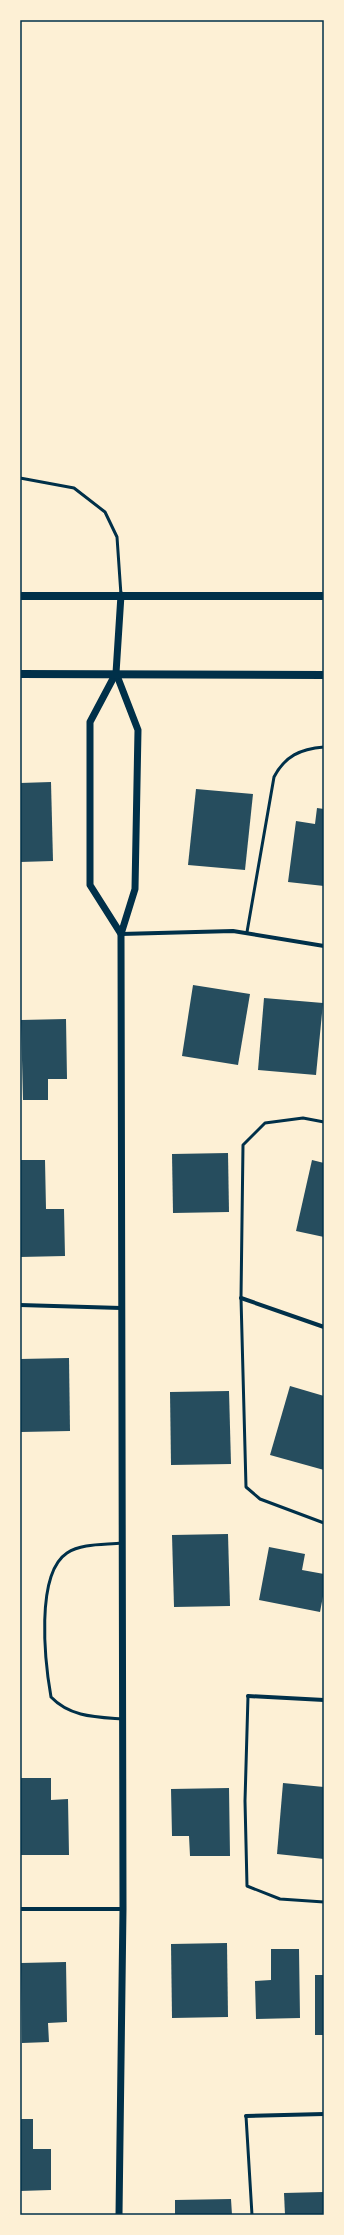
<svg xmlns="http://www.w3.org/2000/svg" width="344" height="2235" viewBox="0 0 344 2235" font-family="Mulish,sans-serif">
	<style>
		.building { fill: #264d5e }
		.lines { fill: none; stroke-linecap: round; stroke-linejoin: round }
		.service { stroke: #003049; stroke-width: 3 }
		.minor { stroke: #003049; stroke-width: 4 }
		.tertiary { stroke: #003049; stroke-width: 7 }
		.secondary { stroke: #003049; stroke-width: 8 }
		.neatline { fill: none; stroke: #003049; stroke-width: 1.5 }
	</style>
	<rect width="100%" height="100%" fill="#fdf0d5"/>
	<g class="building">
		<path d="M51,782L53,861L20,862V783Z"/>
		<path d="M196,789L253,794L245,870L188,865Z"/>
		<path d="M317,808L324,809V886L288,882L296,821L315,824Z"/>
		<path d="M193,985L250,994L238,1065L182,1056Z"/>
		<path d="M264,998L323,1003L316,1075L258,1070Z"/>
		<path d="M66,1019L67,1079H48V1100H23L21,1020Z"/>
		<path d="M228,1153L229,1212L173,1213L172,1154Z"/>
		<path d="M20,1160H45L46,1209H64L65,1256L20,1257Z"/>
		<path d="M312,1160L324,1163V1237L296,1231Z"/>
		<path d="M69,1358L70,1431L21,1432L20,1359Z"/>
		<path d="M290,1386L324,1396V1470L270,1455Z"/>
		<path d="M229,1391L231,1464L171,1465L170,1392Z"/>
		<path d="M228,1534L230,1606L174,1607L172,1535Z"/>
		<path d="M269,1547L305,1554L302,1570L324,1574V1591L320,1612L259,1600Z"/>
		<path d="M20,1778H51V1800L68,1799L69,1855H21Z"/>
		<path d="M283,1783L324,1787V1859L277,1854Z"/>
		<path d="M229,1788L230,1856H190L189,1836H172L171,1789Z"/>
		<path d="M227,1943L228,2017L172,2018L171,1944Z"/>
		<path d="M271,1949H299L300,2018L256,2019L255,1981L271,1980Z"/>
		<path d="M66,1962L67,2022L48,2023L49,2042L22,2043L21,1963Z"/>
		<rect x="315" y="1975" width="9" height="60"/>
		<path d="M20,2119H33V2149H51V2190L20,2191Z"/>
		<path d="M324,2192V2215H285L284,2193Z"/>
		<path d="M231,2199L232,2215H175V2200Z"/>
	</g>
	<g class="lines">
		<g class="service">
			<path d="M20,478L74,488L105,512L117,537L121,595"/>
			<path d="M247,932L274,777C285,756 300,749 324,747"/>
			<path d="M324,1122L303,1118L265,1123L243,1145L241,1298L246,1487L260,1499L324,1523"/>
			<path d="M122,1543C105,1545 82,1543 67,1553C35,1574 45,1663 51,1697C70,1717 96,1717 122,1719"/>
			<path d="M248,1696L245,1801L247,1886L280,1899L324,1902"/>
			<path d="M246,2116L252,2215"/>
		</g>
		<g class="minor">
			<path d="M121,934L233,931L324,946"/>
			<path d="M241,1298L324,1327"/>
			<path d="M20,1305L121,1308"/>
			<path d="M248,1696L324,1700"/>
			<path d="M20,1909H123"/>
			<path d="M246,2116L324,2114"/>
		</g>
		<g class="tertiary">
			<path d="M121,595L116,673L90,722V885L121,934"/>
			<path d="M116,673L138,730L135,889L121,934L123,1909L119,2215"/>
		</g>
		<g class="secondary">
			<path d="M20,596H324"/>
			<path d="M20,674L324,675"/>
		</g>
	</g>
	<rect width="344" height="2235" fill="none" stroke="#fdf0d5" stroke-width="42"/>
	<rect x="21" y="21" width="302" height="2193" class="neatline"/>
</svg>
